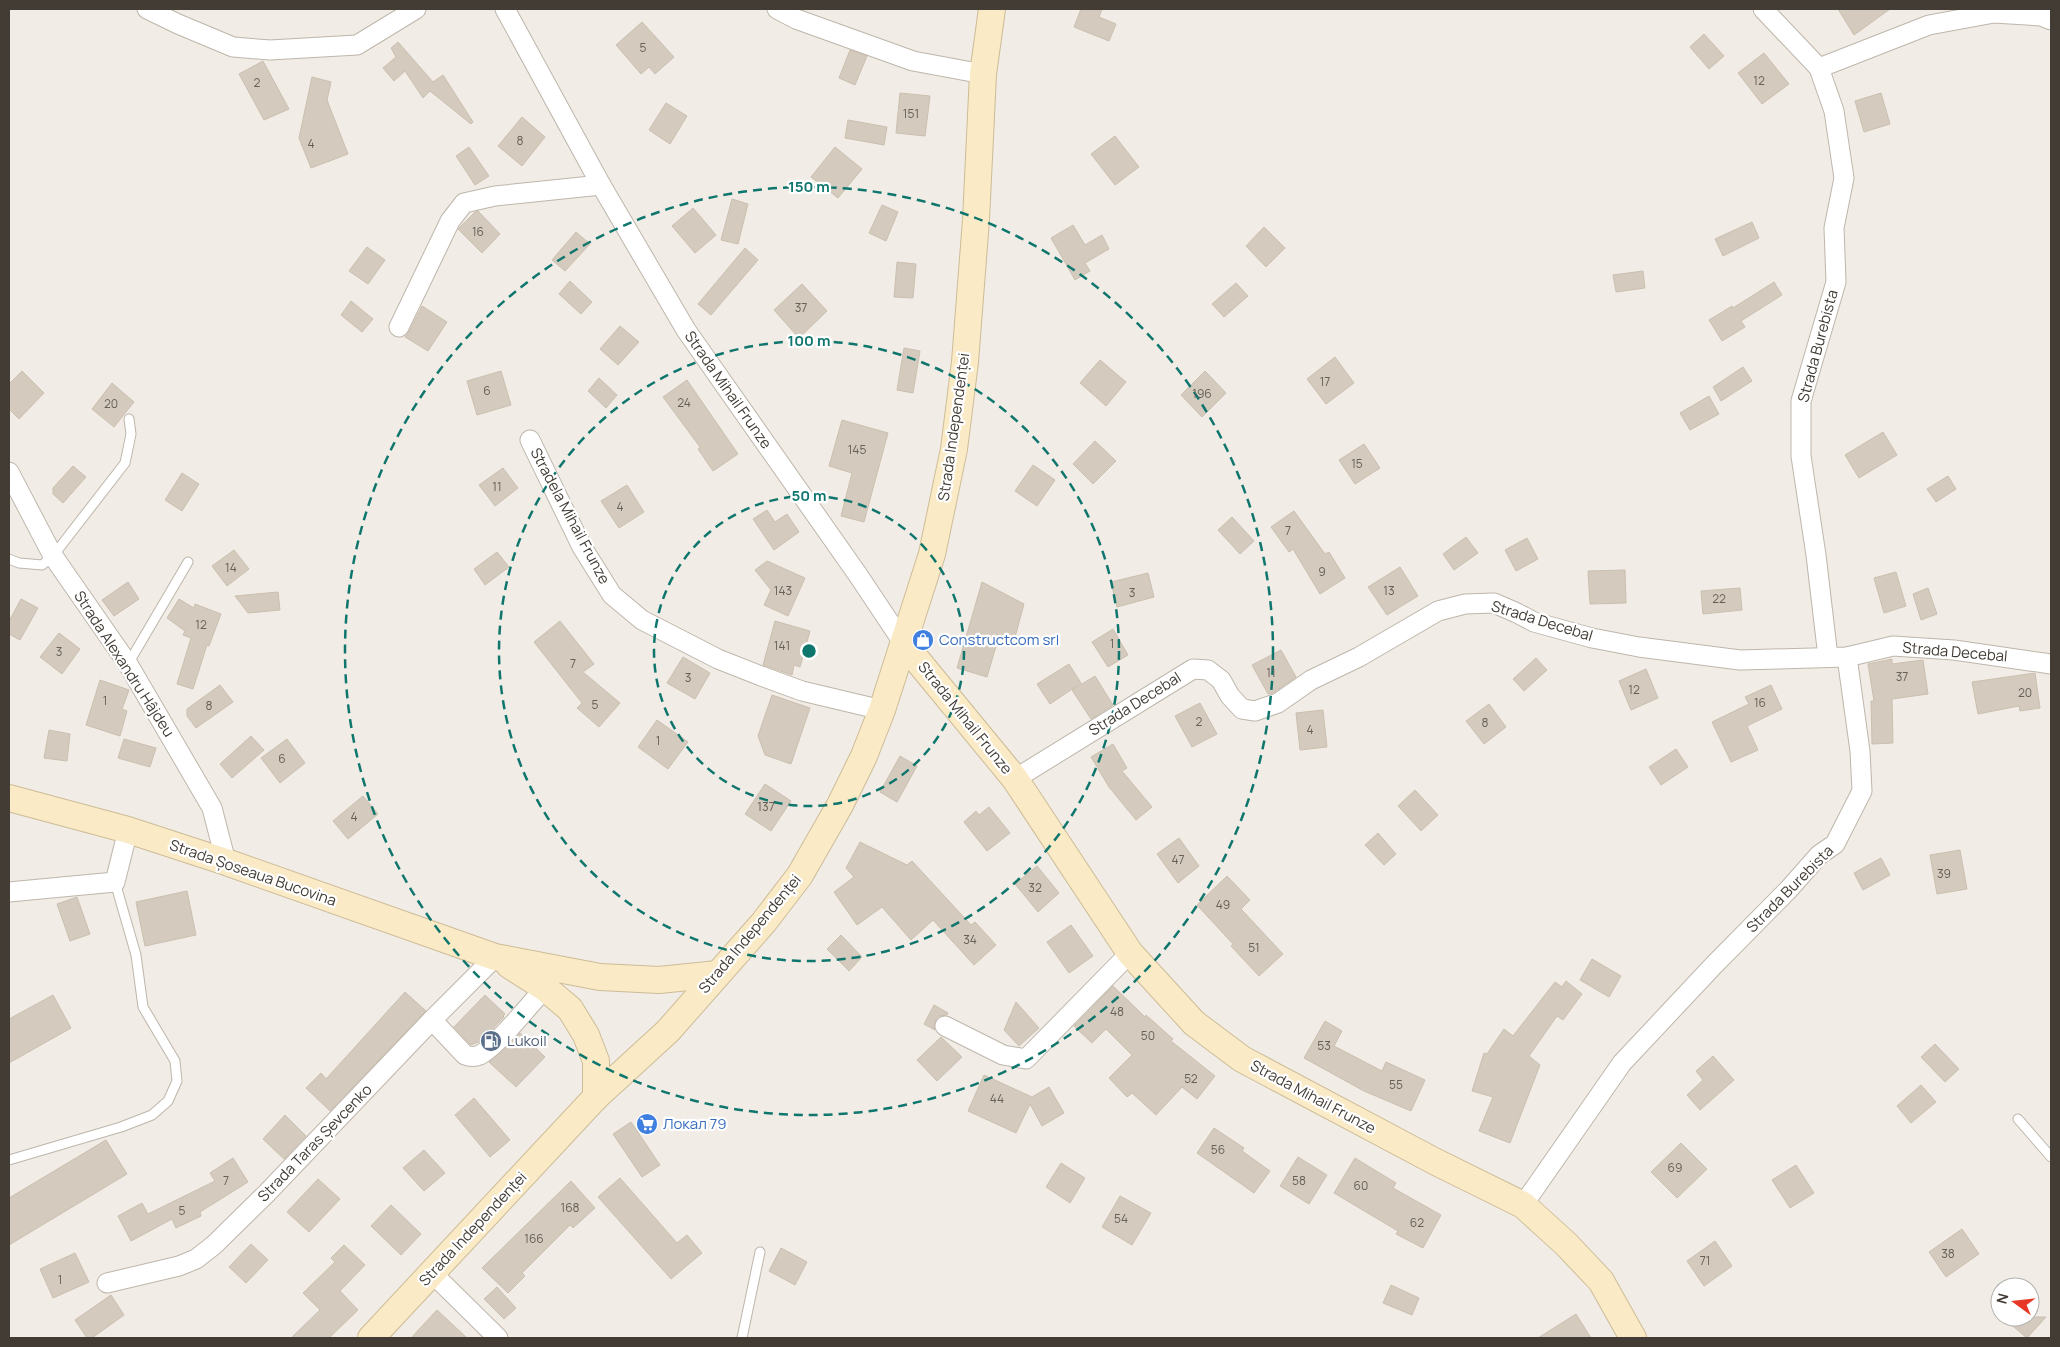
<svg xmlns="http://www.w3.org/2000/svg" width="2060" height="1347" viewBox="0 0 2060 1347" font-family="Manrope,sans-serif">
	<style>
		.building { fill: #d4cabe; stroke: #cbbfaf }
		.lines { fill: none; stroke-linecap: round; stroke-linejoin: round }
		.lane-casing { stroke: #beb6ab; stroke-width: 11 }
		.street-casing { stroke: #beb6ab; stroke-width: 21 }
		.secondary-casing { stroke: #cdbc97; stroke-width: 28 }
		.lane { stroke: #fff; stroke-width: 9 }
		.street { stroke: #fff; stroke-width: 19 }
		.secondary { stroke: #faeac6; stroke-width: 26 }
		.ring { fill: none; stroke: #0f766e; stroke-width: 2.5; stroke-dasharray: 9 6 }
		.labels { text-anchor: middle; stroke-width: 4.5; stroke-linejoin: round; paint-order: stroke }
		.number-label { font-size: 12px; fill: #666057 }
		.street-label { font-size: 15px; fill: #423c35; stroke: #fff }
		.shop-label { font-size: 15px; fill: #366cbe; stroke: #fff; text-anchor: start }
		.service-label { font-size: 15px; fill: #4e5e75; stroke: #fff; text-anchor: start }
		.centre { fill: #0f766e; stroke: #fff; stroke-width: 2.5 }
		.ring-label { font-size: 15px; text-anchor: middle; font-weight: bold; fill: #0f766e; stroke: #fff; stroke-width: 4.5; stroke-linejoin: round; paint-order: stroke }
	</style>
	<rect width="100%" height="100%" fill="#f1ece5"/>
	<g class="building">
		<path d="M1081,9H1102L1099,17L1116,24L1109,41L1074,27Z"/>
		<path d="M1838,9H1890L1854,35Z"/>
		<path d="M642,22L674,57L655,74L649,67L641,74L616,45Z"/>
		<path d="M1704,34L1724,56L1709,69L1690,47Z"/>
		<path d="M398,42L433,82L443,75L473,122L471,124L430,91L423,98L405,71L394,81L383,68L396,57L391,48Z"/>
		<path d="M850,50L867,56L855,85L839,78Z"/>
		<path d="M1764,53L1789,84L1762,104L1738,73Z"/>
		<path d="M263,61L289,109L264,120L239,74Z"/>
		<path d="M312,77L331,82L327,100L348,154L311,168L299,138Z"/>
		<path d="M900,93L930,96L925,136L896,133Z"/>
		<path d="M1881,93L1890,124L1864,132L1855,101Z"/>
		<path d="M666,103L687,116L670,144L649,130Z"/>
		<path d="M522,117L545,137L522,166L498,146Z"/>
		<path d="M848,120L887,127L884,145L845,138Z"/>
		<path d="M1115,136L1139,167L1115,185L1091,154Z"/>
		<path d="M469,147L489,176L475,185L456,156Z"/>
		<path d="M835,147L862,169L838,198L811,177Z"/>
		<path d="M732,199L748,204L738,244L721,240Z"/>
		<path d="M882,205L898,212L886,241L869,233Z"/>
		<path d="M693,208L716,235L695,253L672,226Z"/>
		<path d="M478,211L500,234L482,253L458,229L475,212Z"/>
		<path d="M1752,222L1759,238L1723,256L1715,239Z"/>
		<path d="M1073,225L1085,245L1102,235L1109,249L1085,263L1090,271L1075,280L1051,238Z"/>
		<path d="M1264,227L1285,248L1266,267L1246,246Z"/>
		<path d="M576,232L590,244L565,271L552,260Z"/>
		<path d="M367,247L385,260L368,284L349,271Z"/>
		<path d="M745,248L758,260L711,315L698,304Z"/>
		<path d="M897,262L916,264L913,298L894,297Z"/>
		<path d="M1643,271L1645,288L1616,292L1613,275Z"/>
		<path d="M570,281L592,302L581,314L559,294Z"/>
		<path d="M1774,282L1782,295L1741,321L1745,327L1722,341L1709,320L1732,306L1733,308Z"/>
		<path d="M1236,283L1248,296L1224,317L1212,304Z"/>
		<path d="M802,284L827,311L799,338L774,310Z"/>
		<path d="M351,301L373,319L362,332L341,315Z"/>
		<path d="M422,306L447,322L428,351L405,337L409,332Z"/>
		<path d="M620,326L639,342L618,365L600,349Z"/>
		<path d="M904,348L920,351L913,393L897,390Z"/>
		<path d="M1335,357L1354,383L1326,404L1307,379Z"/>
		<path d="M1100,360L1126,382L1106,406L1080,383Z"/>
		<path d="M1743,367L1752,381L1721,401L1713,387Z"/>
		<path d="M22,371L44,393L19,419L9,409V384Z"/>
		<path d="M501,371L511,405L477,415L467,381Z"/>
		<path d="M1205,371L1226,393L1202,417L1181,395Z"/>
		<path d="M599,378L617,395L606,408L588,391Z"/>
		<path d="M687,380L738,454L713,471L698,449L700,447L663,397Z"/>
		<path d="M112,383L134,402L114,427L92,409Z"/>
		<path d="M1709,396L1719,414L1690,430L1680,413Z"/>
		<path d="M842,420L888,433L864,522L841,516L852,473L829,466Z"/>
		<path d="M1883,432L1897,455L1859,478L1845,455Z"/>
		<path d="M1095,441L1116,461L1093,484L1073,464Z"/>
		<path d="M1364,444L1380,468L1355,484L1339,460Z"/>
		<path d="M1033,465L1055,480L1037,506L1015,491Z"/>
		<path d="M73,466L86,477L63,503L53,494V488Z"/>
		<path d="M503,468L518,488L495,506L479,485Z"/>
		<path d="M182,473L199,484L182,511L165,500Z"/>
		<path d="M1948,476L1956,489L1936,502L1927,489Z"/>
		<path d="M627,485L644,512L619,528L601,501Z"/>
		<path d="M767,510L775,522L787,514L799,532L774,550L753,519Z"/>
		<path d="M1294,511L1325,554L1329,552L1345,578L1320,594L1293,549L1289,552L1271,527Z"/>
		<path d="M1232,517L1254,541L1240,554L1218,530Z"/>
		<path d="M1466,537L1478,553L1454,570L1443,554Z"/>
		<path d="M1527,538L1538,559L1516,571L1505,550Z"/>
		<path d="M234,550L249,569L227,586L212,566Z"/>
		<path d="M497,552L509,567L485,585L474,569Z"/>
		<path d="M767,561L805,578L788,616L764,605L771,590L755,570Z"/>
		<path d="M1400,567L1418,596L1387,615L1368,587Z"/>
		<path d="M1625,570L1626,603L1590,604L1588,571Z"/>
		<path d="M1896,572L1906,606L1884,613L1874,578Z"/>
		<path d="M1148,573L1154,597L1117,607L1111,582Z"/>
		<path d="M128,582L139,599L114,616L102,600Z"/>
		<path d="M982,582L1024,604L1014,641L999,636L987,677L957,668Z"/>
		<path d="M1740,588L1742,610L1703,614L1701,591Z"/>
		<path d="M1928,588L1937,614L1921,620L1913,594Z"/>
		<path d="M278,592L280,610L248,613L235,596Z"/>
		<path d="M21,599L38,608L20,640L9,634V621Z"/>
		<path d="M179,599L194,608L195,604L221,614L209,646L207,645L193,689L177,684L191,638L183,635L185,631L167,618Z"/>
		<path d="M560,621L594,664L583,672L620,703L599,727L577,708L582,703L534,642Z"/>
		<path d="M775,621L810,631L800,667L794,665L792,675L763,665Z"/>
		<path d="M1113,629L1128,655L1108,667L1092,642Z"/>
		<path d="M59,633L80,649L62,674L40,657Z"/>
		<path d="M1281,650L1296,677L1273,693L1268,694L1252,665Z"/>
		<path d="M683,657L710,673L695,699L667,683Z"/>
		<path d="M1536,658L1547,670L1524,691L1513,679Z"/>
		<path d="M1892,659V664L1923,660L1928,694L1892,699L1893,743L1872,744L1871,701H1874L1868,664Z"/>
		<path d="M1069,664L1081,683L1050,704L1037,684Z"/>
		<path d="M1646,669L1658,698L1631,710L1619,681Z"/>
		<path d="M2035,673L2040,708L2020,711L2019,706L1978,714L1972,682Z"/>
		<path d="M1095,676L1113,705L1091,719L1072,690Z"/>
		<path d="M100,680L129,690L122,709L127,711L120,736L86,725Z"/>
		<path d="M220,685L233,702L196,728L187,716V709Z"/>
		<path d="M1771,685L1782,709L1747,726L1758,750L1731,762L1712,722L1749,704L1745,697Z"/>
		<path d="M772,695L810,708L791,764L765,755L758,736Z"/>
		<path d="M1200,703L1217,734L1192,747L1175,716Z"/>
		<path d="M1489,704L1506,727L1484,744L1466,721Z"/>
		<path d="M1323,710L1327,747L1300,750L1296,713Z"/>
		<path d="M657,720L688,742L668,769L638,747Z"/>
		<path d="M49,730L70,734L67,761L44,758Z"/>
		<path d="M251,736L264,750L232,778L220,764Z"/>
		<path d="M124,739L156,748L150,767L118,758Z"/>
		<path d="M287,739L305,763L280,783L261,758Z"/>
		<path d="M1113,744L1127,768L1122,771L1152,807L1136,820L1109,787L1091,757Z"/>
		<path d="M1676,749L1688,767L1661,785L1649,767Z"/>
		<path d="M900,756L917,766L897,802L880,792Z"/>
		<path d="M765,784L791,801L771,831L745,814Z"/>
		<path d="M1415,790L1438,815L1421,831L1398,806Z"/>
		<path d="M363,796L378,814L348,839L333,821Z"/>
		<path d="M989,807L1010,833L987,851L964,822L976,811L979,815Z"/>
		<path d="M1378,833L1396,854L1384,865L1365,845Z"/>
		<path d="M1179,838L1199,866L1178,883L1157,854Z"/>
		<path d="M860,842L907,865L912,861L971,925L975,922L996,945L974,965L933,920L911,940L882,907L857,925L834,892L854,877L846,868Z"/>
		<path d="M1960,850L1967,889L1937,894L1930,855Z"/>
		<path d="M1881,858L1890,875L1863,890L1854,873Z"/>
		<path d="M1037,866L1059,893L1038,912L1015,884Z"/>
		<path d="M1227,876L1250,900L1241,909L1283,954L1259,976L1231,946L1233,944L1197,905Z"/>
		<path d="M187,891L196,935L145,946L136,902Z"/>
		<path d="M77,897L90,934L70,941L57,904Z"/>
		<path d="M1071,925L1093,956L1069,973L1047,942Z"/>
		<path d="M841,935L862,957L849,971L827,949Z"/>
		<path d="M1592,959L1621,976L1609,997L1580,980Z"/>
		<path d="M1566,981L1582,994L1563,1020L1557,1016L1529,1056L1540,1065L1510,1143L1479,1131L1493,1097L1472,1091L1484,1053L1487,1054L1504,1029L1513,1036L1555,982L1562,987Z"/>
		<path d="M1113,986L1145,1017L1146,1015L1173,1039L1171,1041L1215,1076L1197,1099L1182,1087L1156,1115L1132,1093L1127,1097L1109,1078L1132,1055L1106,1029L1092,1043L1074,1026Z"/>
		<path d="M405,992L426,1011L330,1111L306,1088L321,1073L326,1079Z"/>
		<path d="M53,995L71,1028L9,1063V1019Z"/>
		<path d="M485,995L505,1014L503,1016L504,1017L481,1041L471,1045L454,1027Z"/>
		<path d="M1016,1002L1039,1028L1019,1046L1004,1030Z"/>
		<path d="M934,1005L948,1013L947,1015L939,1016L935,1021V1030L924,1024Z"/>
		<path d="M1325,1021L1342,1031L1334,1046L1382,1071L1386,1062L1425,1080L1411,1111L1364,1091L1304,1058Z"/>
		<path d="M520,1033L545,1057L516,1087L489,1062Z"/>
		<path d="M941,1037L962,1057L937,1081L917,1060Z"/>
		<path d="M1935,1044L1959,1069L1945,1082L1921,1057Z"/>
		<path d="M1713,1056L1734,1080L1700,1110L1687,1095L1703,1080L1696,1071Z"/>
		<path d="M984,1075L1032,1097L1049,1087L1064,1113L1042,1126L1030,1104L1016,1133L968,1111Z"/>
		<path d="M1921,1085L1936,1102L1911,1123L1897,1106Z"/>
		<path d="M474,1098L510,1140L490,1157L455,1115Z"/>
		<path d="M285,1115L306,1136L284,1159L263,1139Z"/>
		<path d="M631,1122L660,1165L642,1177L613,1134Z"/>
		<path d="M1214,1128L1244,1148L1242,1151L1270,1171L1254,1193L1197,1153Z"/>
		<path d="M106,1140L127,1174L9,1245V1198Z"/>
		<path d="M1681,1143L1707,1169L1677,1198L1651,1172Z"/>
		<path d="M424,1150L445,1173L424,1191L403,1168Z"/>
		<path d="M1298,1157L1327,1175L1309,1204L1280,1186Z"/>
		<path d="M233,1158L248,1182L200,1212L201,1216L176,1228L172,1219L131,1241L118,1216L142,1203L148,1214L215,1181L210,1173Z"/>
		<path d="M1355,1158L1396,1183L1393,1188L1441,1215L1423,1248L1396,1234L1398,1231L1334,1193Z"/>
		<path d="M1061,1163L1085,1178L1070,1203L1046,1187Z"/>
		<path d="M1796,1165L1814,1193L1790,1208L1772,1180Z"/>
		<path d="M620,1178L677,1243L687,1235L702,1253L671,1279L598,1197Z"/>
		<path d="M318,1179L340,1199L309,1232L287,1212Z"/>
		<path d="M571,1181L595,1208L573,1228L570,1225L522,1273L525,1276L508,1293L482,1268Z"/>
		<path d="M1120,1196L1151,1213L1132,1245L1102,1227Z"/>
		<path d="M391,1205L421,1234L401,1255L371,1226Z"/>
		<path d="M1962,1229L1979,1254L1946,1277L1929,1252Z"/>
		<path d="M1715,1241L1732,1266L1704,1286L1687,1261Z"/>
		<path d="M251,1244L268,1260L246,1283L229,1267Z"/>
		<path d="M344,1245L365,1265L340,1291L358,1310L329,1338H291L320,1310L303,1293L335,1262L331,1258Z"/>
		<path d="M781,1248L807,1262L795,1285L769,1271Z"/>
		<path d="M75,1253L89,1282L53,1298L40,1269Z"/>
		<path d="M1391,1285L1419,1298L1412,1315L1383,1303Z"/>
		<path d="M497,1287L516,1308L504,1319L484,1299Z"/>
		<path d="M111,1295L124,1315L92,1338H87L75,1320Z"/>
		<path d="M437,1310L467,1338H411Z"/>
		<path d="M1576,1314L1591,1338H1538Z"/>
		<path d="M2002,1317H2046L2027,1338Z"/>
	</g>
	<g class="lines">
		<g class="lane-casing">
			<g id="lane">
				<path d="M9,559L19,563L42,565L53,556L125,463L131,434L129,419"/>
				<path d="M128,664L188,562"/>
				<path d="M2018,1119L2051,1157"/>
				<path d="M9,1160L121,1127L152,1115L168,1101L177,1081L175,1061L143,1007L136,955L115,882"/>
				<path d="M742,1338L760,1252"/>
			</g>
		</g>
		<g class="street-casing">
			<g id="street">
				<path d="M147,9L178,24L233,47L270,50L357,45L416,9"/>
				<path d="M505,9L601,185L686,330L858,575L904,644"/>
				<path d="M777,9L796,19L913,61L983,74"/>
				<path d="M1763,9L1819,68"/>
				<path d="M399,327L450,221L464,203L495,196L601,185"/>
				<path d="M530,440L582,547L612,595L642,620L718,659L761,676L802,691L882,710"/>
				<path d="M9,472L53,556L128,664L212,808L226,862"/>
				<path d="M1828,657L1816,555L1801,456V401L1836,282L1834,228L1844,178L1834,111L1819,68L1929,25L1994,13L2041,16L2051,20"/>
				<path d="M1015,779L1193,669L1208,670L1221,680L1230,696L1242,709L1255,711L1278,703L1311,680L1359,657L1438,611L1465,604L1494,603L1517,613L1534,622L1592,638L1639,647L1740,660L1847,657L1893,646L1954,650L2051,664"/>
				<path d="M9,892L115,882L128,830"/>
				<path d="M432,1020L465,1055C470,1057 475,1057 480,1055C499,1044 529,1005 545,988"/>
				<path d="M945,1026L1003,1055L1026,1059L1130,953"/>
				<path d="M1523,1205L1622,1063L1713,966L1789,889L1819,855L1835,844L1862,791L1860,751L1847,657"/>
				<path d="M432,1273L498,1338"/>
				<path d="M107,1283L179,1266L196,1259L214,1245L266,1194L432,1020L495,957"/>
			</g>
		</g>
		<g class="secondary-casing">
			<g id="secondary">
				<path d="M904,644L1015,779L1130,953L1194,1023L1242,1059L1436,1162L1523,1205L1566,1244L1601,1281L1633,1338"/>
				<path d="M9,798L128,830L226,862L495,957L600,977L659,980L718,974"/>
				<path d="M509,965L545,988L570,1009L586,1035L596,1061V1097"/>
				<path d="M371,1338L596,1097L668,1031L764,922L800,875L840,805L864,756L882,710L932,554L954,449L965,362L976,220L983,74L992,9"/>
			</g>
		</g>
		<use href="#lane" class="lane"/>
		<use href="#street" class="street"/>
		<use href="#secondary" class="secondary"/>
	</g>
	<g class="ring">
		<circle cx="809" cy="651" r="155"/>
		<circle cx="809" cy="651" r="310"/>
		<circle cx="809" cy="651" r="464"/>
	</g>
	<defs>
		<g id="shop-disc" transform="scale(1.125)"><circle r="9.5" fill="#3f7fe0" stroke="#fff"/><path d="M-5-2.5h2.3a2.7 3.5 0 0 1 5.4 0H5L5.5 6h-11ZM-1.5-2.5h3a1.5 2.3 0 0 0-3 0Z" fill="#fff"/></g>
		<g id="fuel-disc" transform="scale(1.125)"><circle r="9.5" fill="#5c6f8a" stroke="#fff"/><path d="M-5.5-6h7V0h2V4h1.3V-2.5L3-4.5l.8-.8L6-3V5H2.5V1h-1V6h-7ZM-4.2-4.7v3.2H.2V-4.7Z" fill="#fff"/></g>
		<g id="supermarket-disc" transform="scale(1.125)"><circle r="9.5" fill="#3f7fe0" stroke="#fff"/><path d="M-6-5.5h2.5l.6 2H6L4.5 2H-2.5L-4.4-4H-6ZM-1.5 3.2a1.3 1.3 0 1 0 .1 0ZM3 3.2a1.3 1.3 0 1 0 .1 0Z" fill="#fff"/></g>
	</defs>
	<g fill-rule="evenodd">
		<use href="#shop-disc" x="923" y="640"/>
		<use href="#fuel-disc" x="491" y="1041"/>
		<use href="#supermarket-disc" x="647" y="1124"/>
	</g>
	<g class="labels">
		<g class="number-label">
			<text x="643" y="52">5</text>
			<text x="1759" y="85">12</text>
			<text x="257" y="87">2</text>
			<text x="911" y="118">151</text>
			<text x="520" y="145">8</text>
			<text x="311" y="148">4</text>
			<text x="478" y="236">16</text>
			<text x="801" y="312">37</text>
			<text x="1325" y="386">17</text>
			<text x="487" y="395">6</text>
			<text x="1202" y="398">196</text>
			<text x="684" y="407">24</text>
			<text x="111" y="408">20</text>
			<text x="857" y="454">145</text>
			<text x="1357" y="468">15</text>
			<text x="497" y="491">11</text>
			<text x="620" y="511">4</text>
			<text x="1288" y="535">7</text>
			<text x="231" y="572">14</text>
			<text x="1322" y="576">9</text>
			<text x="783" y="595">143</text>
			<text x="1389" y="595">13</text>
			<text x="1132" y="597">3</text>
			<text x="1719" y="603">22</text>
			<text x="201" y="629">12</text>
			<text x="1112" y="648">1</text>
			<text x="782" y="650">141</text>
			<text x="59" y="656">3</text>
			<text x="573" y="668">7</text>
			<text x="1271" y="677">11</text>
			<text x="1902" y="681">37</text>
			<text x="688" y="682">3</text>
			<text x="1634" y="694">12</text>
			<text x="2025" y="697">20</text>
			<text x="105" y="705">1</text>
			<text x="1760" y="707">16</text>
			<text x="595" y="709">5</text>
			<text x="209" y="710">8</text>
			<text x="1199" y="726">2</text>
			<text x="1485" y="727">8</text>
			<text x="1310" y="734">4</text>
			<text x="658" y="745">1</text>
			<text x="282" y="763">6</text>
			<text x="766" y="811">137</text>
			<text x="354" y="821">4</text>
			<text x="1178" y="864">47</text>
			<text x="1944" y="878">39</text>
			<text x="1035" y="892">32</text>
			<text x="1223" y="909">49</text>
			<text x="970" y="944">34</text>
			<text x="1254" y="952">51</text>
			<text x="1117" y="1016">48</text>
			<text x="1148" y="1040">50</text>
			<text x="1324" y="1050">53</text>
			<text x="1191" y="1083">52</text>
			<text x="1396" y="1089">55</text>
			<text x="997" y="1103">44</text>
			<text x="1218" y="1154">56</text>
			<text x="1675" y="1172">69</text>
			<text x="226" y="1185">7</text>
			<text x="1299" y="1185">58</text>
			<text x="1361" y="1190">60</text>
			<text x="570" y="1212">168</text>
			<text x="182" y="1215">5</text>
			<text x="1121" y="1223">54</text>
			<text x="1417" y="1227">62</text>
			<text x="534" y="1243">166</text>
			<text x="1948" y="1258">38</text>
			<text x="1705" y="1265">71</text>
			<text x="60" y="1284">1</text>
		</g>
		<g class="street-label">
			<text transform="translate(1818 346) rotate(-75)" y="5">Strada Burebista</text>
			<text transform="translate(728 390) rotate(55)" y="5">Strada Mihail Frunze</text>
			<text transform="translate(954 427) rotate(-82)" y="5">Strada Independenței</text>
			<text transform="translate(570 516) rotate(62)" y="5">Stradela Mihail Frunze</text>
			<text transform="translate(1542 621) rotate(17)" y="5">Strada Decebal</text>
			<text transform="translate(1955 652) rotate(5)" y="5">Strada Decebal</text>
			<text transform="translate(124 664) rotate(57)" y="5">Strada Alexandru Hâjdeu</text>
			<text transform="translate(1135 704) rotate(-32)" y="5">Strada Decebal</text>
			<text transform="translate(965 718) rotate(51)" y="5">Strada Mihail Frunze</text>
			<text transform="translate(253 873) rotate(19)" y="5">Strada Șoseaua Bucovina</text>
			<text transform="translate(1790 889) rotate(-45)" y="5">Strada Burebista</text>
			<text transform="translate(750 934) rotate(-50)" y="5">Strada Independenței</text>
			<text transform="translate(1313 1097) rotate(28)" y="5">Strada Mihail Frunze</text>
			<text transform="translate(315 1143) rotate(-46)" y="5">Strada Taras Șevcenko</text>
			<text transform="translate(473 1229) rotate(-47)" y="5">Strada Independenței</text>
		</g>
		<g class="shop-label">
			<text x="939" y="645">Constructcom srl</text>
			<text x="663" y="1129">Локал 79</text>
		</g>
		<g class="service-label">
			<text x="507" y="1046">Lukoil</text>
		</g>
	</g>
	<circle cx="809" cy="651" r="8" class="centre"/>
	<g class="ring-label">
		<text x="809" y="192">150 m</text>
		<text x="809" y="346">100 m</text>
		<text x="809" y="501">50 m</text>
	</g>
	<rect width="2060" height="1347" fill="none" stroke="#423c35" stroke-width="20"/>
	<g transform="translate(2015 1302) rotate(285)"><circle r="24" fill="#ffffff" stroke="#b3b1ae"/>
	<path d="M0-4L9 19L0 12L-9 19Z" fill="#e73825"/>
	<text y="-8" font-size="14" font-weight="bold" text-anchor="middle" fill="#423c35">N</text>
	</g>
</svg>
